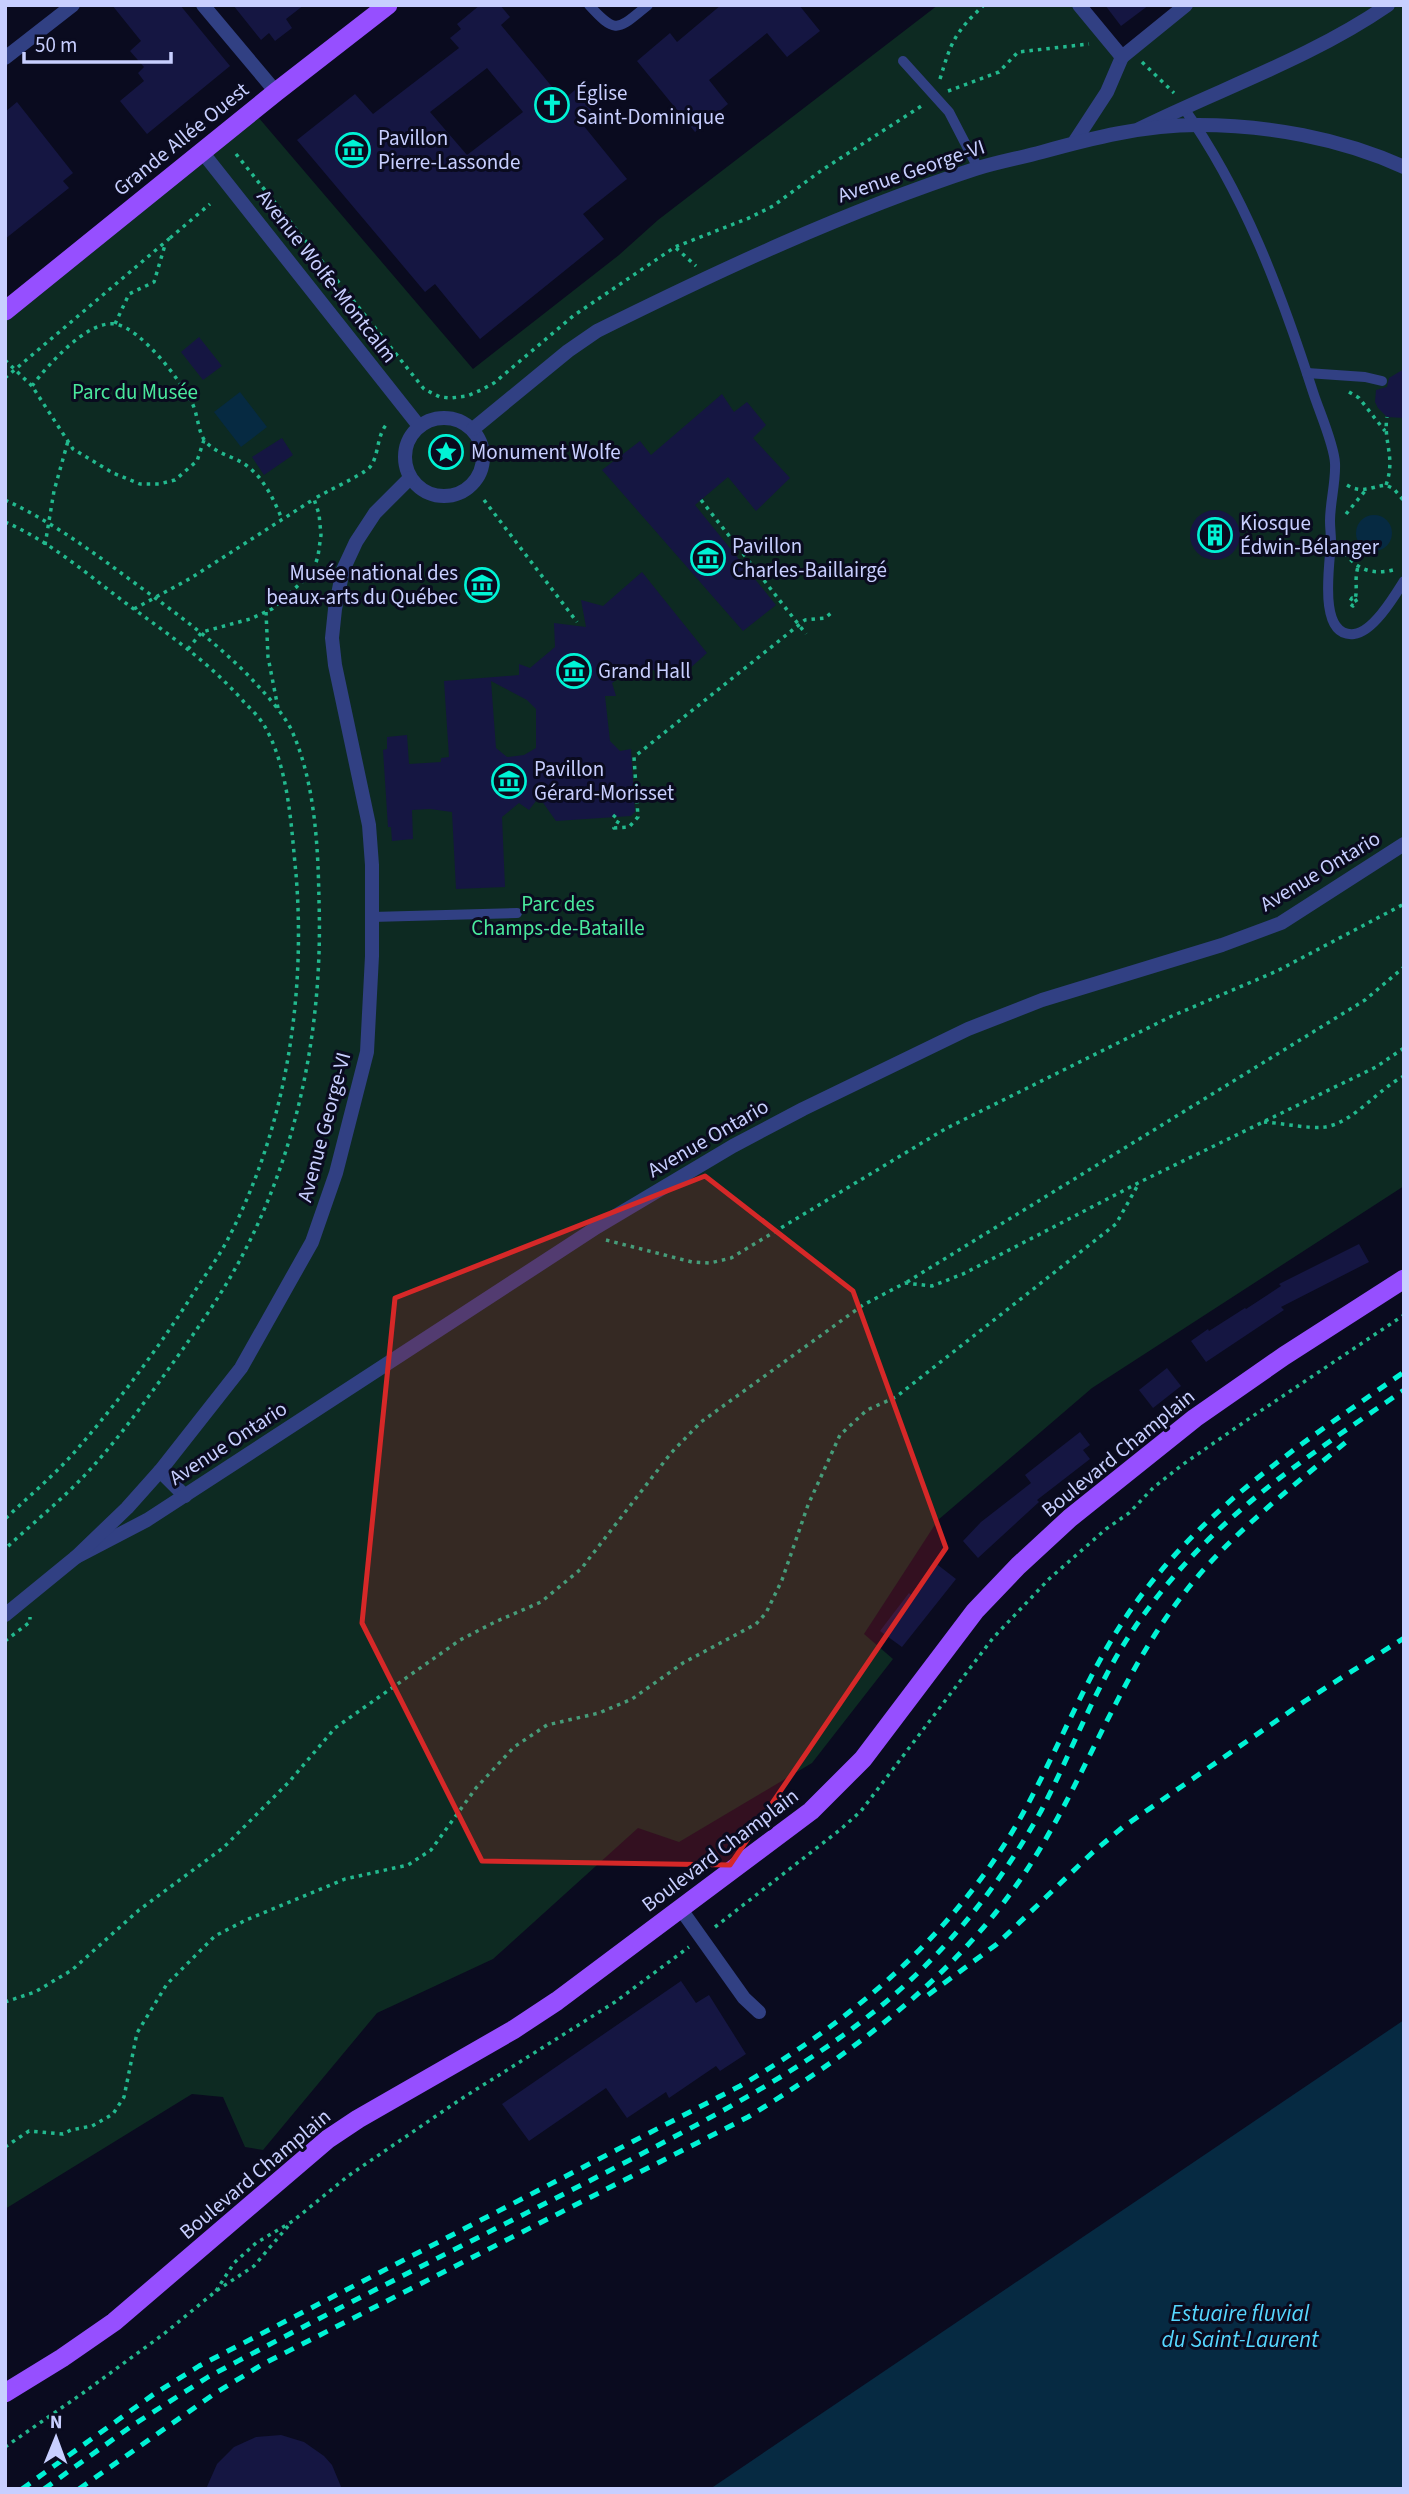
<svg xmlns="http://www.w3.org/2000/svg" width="1409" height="2494" viewBox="0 0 1409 2494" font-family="'Source Sans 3',sans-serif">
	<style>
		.green { fill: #0d2a22 }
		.water { fill: #062a42 }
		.building { fill: #151642; fill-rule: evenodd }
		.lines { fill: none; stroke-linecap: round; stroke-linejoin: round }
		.path { stroke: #22b98e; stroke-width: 3.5; stroke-dasharray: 3.5 5; stroke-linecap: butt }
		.service { stroke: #314083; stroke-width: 10 }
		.pedestrian { stroke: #314083; stroke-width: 14 }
		.minor { stroke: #314083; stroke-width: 14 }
		.primary { stroke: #964fff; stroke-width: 19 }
		.rail { stroke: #00f3d5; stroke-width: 5; stroke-dasharray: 10 9; stroke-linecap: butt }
		.marked { fill: #d62828; fill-opacity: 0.2; stroke: #d62828; stroke-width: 5; stroke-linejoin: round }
		.labels { text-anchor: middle; stroke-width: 6; stroke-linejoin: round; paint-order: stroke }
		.poi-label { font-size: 21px; fill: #c8cfff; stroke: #0a0b1f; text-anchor: start }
		.street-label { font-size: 21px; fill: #c8cfff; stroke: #0a0b1f }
		.park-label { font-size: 21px; fill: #4ae99d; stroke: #0a0b1f }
		.water-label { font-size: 23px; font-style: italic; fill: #56d7ff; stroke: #0a0b1f }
	</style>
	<rect width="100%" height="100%" fill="#0a0b1f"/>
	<path class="green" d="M938,5H1079L1122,57L1186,5H1404V1186L1092,1388L938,1520L864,1634L893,1659L812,1763L679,1842L638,1828L493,1959L377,2013L263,2150L245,2147L223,2097L192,2094L5,2209V311L253,111L473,369L619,255L658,220Z"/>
	<g class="water">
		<path d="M240,392L267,427L241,447L214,412Z"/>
		<circle cx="1374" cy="533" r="18"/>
		<path d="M1404,2020V2489H710Z"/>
	</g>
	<g class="building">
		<path d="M112,5H180L230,66L147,134L120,101L144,81L138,73L144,67L130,51L141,41Z"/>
		<path d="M233,5H304L286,19L292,28L275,41L269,33L261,40Z"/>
		<path d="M480,5H500L510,17L501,25L563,100L575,90L592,111L579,120L627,179L583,214L604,239L480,339L435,284L425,292L297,140L355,94L373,114L459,48L450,38L461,29L457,24ZM487,68L523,112L467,155L430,112Z"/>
		<path d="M721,5H799L820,31L787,57L767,33L709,80L728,104L695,132L637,61L670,33L677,42Z"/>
		<path d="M1105,5H1149L1121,26Z"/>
		<path d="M17,102L73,173L63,181L69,188L5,239V112Z"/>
		<path d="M199,337L222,366L203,380L181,352Z"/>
		<path d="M1404,369V418L1387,417L1378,408L1375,402L1376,390L1387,387L1389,378Z"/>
		<path d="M722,394L734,412L747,402L766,425L753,438L790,478L756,511L728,477L695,505L776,605L743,631L602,470L640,441L651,455Z"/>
		<path d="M282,438L293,455L264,475L252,457Z"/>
		<circle cx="1215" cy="535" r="25"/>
		<path d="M642,572L707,653L678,679L642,666L640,673L631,669L612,683L616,696H605L610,741L620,751L631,749L635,812L631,816L556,821L539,797L529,810L519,803L502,817L505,887L456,889L452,812L430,809L412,810L413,839L392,841L391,827H388L383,750L387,749V737L407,735L409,764L441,762V758L449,757L444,681L519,675V664L530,668L555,647L554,623L586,627L581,600L603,606ZM491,681L527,700L536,709V748L524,755L507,757L496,748Z"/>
		<path d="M1359,1244L1369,1262L1281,1307L1284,1310L1206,1362L1191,1341L1208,1329L1209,1331L1245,1308L1246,1309L1281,1286L1279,1284Z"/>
		<path d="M1167,1368L1181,1386L1153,1408L1139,1390Z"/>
		<path d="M1080,1432L1090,1445L1083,1450L1090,1459L1037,1500L1039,1502L978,1558L963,1541L981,1522L1031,1483L1025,1475Z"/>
		<path d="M934,1562L956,1579L902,1647L880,1631L909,1593L911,1595Z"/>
		<path d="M681,1981L696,2003L709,1995L746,2054L720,2071L716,2066L669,2098L666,2092L627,2118L606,2088L529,2141L502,2104Z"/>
		<path d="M281,2435L304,2442L324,2456L332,2465L342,2489H206L217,2464L234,2447L256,2437Z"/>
	</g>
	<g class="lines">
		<g class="path">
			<path d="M1142,62L1174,93"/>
			<path d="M940,79C951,42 955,32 984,5"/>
			<path d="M948,91L999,72L1018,52L1089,44"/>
			<path d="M236,154L424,389L440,397L451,398L467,396L481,390L494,383L573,316L675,247L749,218L773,206L822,170L923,105"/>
			<path d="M170,238L210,204"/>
			<path d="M676,248L696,266"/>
			<path d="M115,324L129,294L154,282L165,245"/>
			<path d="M5,360L32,386"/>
			<path d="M5,378L170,238"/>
			<path d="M1349,392L1359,398L1385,431"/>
			<path d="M204,440L197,461L175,480L159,484H140L113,473L73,449L32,386C47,366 87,320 115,324C141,328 181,381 192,403C198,414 198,434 206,442C216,453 231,456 243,463C263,476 273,498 282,519"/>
			<path d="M1347,485C1362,494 1370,487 1386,485L1394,489L1404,501"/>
			<path d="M1386,485C1396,457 1383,442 1387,417"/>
			<path d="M5,500C53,522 94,553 136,584C180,616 223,647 260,688C271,700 283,714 291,729C315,781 318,845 319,901C323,1024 299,1149 241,1258C221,1296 195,1332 170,1367C146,1400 122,1434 95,1464C68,1495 35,1521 5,1549"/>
			<path d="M484,500L577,622"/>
			<path d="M701,500L806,634"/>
			<path d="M1346,514L1365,491"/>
			<path d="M5,522C50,541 88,575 127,604C168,634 210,663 244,702C251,709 259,717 264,725C289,768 291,825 296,874C306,996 286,1127 229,1237C219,1257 205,1275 193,1294C157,1350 116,1405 72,1455C51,1478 27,1498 5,1519"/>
			<path d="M45,545L54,491L68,441"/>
			<path d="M1345,553C1357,570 1373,575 1393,570"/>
			<path d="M1355,599L1357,602L1353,606L1349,603L1352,598L1355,599C1358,589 1354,580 1358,567"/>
			<path d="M134,609L191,578L314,499"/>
			<path d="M266,612L268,657L278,708"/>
			<path d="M188,649L202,632L250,619L272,609L313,572L318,556L321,535L319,514L314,499C325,492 362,475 369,468C379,458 376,438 386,425"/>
			<path d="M613,815L619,820L614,828L629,827L638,817L634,757L805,620L825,618L831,613"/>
			<path d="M1264,1122C1282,1123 1308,1129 1325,1127C1353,1123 1378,1089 1404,1076"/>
			<path d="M606,1240L692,1262L710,1263L731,1258L945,1129L1172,1016L1277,971L1404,904"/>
			<path d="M907,1282L1365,1000L1404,967"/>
			<path d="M5,1641L30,1622V1617"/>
			<path d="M715,1927L841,1829L861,1811L993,1638L1049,1579L1106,1529L1129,1513L1154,1487L1182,1465L1250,1418L1404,1315"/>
			<path d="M5,2002L35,1992L72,1970L139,1910L223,1848L289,1782L335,1728L460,1640L495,1622L541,1602L581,1569L671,1453L701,1422L863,1305L905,1283L932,1286L963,1274L1140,1182L1376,1067L1404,1048"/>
			<path d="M5,2147L29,2131L63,2134L71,2130L92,2126L113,2114L124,2097L137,2033L167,1984L215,1936L246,1920L345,1879L408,1865L431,1850L476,1788L514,1747L547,1725L599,1713L632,1699L683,1663L756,1624L766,1613L782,1580L808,1505L840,1435L867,1410L896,1397L1116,1224L1139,1183"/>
			<path d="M216,2291L234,2263L256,2243L293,2221L348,2176L461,2099L615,2002L689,1947"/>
			<path d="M5,2447L83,2393L165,2333L216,2291L254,2266L289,2225"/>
		</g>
		<g class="service">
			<path d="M589,5C617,36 618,29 648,5"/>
			<path d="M903,61L949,112L978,168"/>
			<path d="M1183,107C1244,193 1281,292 1313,392C1319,411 1334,444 1335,463C1336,482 1330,502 1330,521C1330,528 1331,535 1331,542C1330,563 1317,638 1354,634C1373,632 1394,597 1404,581"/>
			<path d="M1307,373L1365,377L1382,381"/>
			<path d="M372,917L517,913"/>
		</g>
		<g class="pedestrian">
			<path d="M1139,129C1222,88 1311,58 1388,5"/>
			<path d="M1075,141L1107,92L1122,57"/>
		</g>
		<g class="minor">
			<path d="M203,5L276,92"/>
			<path d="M1079,5L1122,57L1186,5"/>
			<path d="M5,58L73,5"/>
			<path d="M203,153L419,426"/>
			<circle cx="444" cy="457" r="39"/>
			<path d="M473,429L568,351L597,331C720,270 844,212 975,169C997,162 1020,158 1042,152C1092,138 1145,125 1198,125C1267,125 1340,138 1404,167"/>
			<path d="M160,1471L185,1496"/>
			<path d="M76,1557L147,1520L597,1227L733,1146L803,1109L968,1029L1042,1000L1222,945L1281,923L1404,844"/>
			<path d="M5,1615L76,1557L127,1508L160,1471L241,1368L312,1242L336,1173L367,1052L372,956V865L369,825L335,665L332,638L335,609L343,570L356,542L375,513L410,478"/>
			<path d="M680,1908L744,1998L759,2012"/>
		</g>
		<g class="primary">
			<path d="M5,311L276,92L388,5"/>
			<path d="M5,2393L62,2358L114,2322L328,2139L358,2119L513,2030L557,2001L811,1811L863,1759L975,1611L1018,1566L1070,1518L1195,1418L1284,1356L1404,1279"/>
		</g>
		<g class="rail">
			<path d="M928,1995L997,1944L1092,1853L1123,1827L1305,1701L1404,1638"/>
			<path d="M22,2489L154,2394L199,2366L740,2086C854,2019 957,1932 1022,1815C1063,1741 1091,1661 1143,1593C1216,1498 1307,1440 1404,1372"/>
			<path d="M44,2489L133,2425L208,2377C337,2308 468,2243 599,2176C712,2117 829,2060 921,1970C969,1923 1009,1869 1041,1811C1072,1752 1094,1689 1131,1633C1205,1522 1297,1464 1404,1390"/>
			<path d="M79,2489L214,2394L263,2364L748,2117C857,2050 967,1968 1035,1857C1090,1768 1122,1670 1189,1587C1234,1531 1297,1483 1352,1437"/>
		</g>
	</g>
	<path class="marked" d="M705,1176L853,1291L946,1548L730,1865L482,1861L362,1623L395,1298Z"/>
	<defs>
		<g id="church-ring" transform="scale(1.75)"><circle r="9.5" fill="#0a0b1f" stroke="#00f3d5" stroke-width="1.5"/><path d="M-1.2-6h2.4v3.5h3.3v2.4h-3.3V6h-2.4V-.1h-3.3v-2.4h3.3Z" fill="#00f3d5"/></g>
		<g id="museum-ring" transform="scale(1.75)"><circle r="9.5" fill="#0a0b1f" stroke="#00f3d5" stroke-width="1.5"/><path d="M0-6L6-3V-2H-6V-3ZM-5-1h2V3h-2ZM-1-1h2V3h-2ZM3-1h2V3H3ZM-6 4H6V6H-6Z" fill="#00f3d5"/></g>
		<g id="sight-ring" transform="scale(1.75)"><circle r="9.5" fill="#0a0b1f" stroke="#00f3d5" stroke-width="1.5"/><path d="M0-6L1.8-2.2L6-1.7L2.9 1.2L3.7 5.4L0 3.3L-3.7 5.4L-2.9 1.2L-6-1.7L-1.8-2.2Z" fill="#00f3d5"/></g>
		<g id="building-ring" transform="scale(1.75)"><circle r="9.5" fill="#0a0b1f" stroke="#00f3d5" stroke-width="1.5"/><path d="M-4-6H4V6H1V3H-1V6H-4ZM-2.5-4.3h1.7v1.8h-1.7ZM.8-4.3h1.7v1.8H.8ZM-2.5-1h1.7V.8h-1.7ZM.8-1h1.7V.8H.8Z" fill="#00f3d5"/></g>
	</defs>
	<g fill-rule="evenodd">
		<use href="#church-ring" x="552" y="105"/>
		<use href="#museum-ring" x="353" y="150"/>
		<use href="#sight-ring" x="446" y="452"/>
		<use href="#building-ring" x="1215" y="535"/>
		<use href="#museum-ring" x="708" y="558"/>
		<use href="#museum-ring" x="482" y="585"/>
		<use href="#museum-ring" x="574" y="671"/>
		<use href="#museum-ring" x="509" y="781"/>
	</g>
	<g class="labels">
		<g class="poi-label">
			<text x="576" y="100">Église<tspan x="576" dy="24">Saint-Dominique</tspan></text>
			<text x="378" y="145">Pavillon<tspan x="378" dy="24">Pierre-Lassonde</tspan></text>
			<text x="471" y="459">Monument Wolfe</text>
			<text x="1240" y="530">Kiosque<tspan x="1240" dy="24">Édwin-Bélanger</tspan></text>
			<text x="732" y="553">Pavillon<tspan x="732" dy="24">Charles-Baillairgé</tspan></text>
			<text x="458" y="580" text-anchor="end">Musée national des<tspan x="458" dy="24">beaux-arts du Québec</tspan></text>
			<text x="598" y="678">Grand Hall</text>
			<text x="534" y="776">Pavillon<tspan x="534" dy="24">Gérard-Morisset</tspan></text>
		</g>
		<g class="street-label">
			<text transform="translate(181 139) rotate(-39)" y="7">Grande Allée Ouest</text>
			<text transform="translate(911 171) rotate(-19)" y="7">Avenue George-VI</text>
			<text transform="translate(327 276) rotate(52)" y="7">Avenue Wolfe-Montcalm</text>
			<text transform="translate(1320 871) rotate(-31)" y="7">Avenue Ontario</text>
			<text transform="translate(324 1127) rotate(-75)" y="7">Avenue George-VI</text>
			<text transform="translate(708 1138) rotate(-30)" y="7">Avenue Ontario</text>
			<text transform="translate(228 1443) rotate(-33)" y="7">Avenue Ontario</text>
			<text transform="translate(1118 1453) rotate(-39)" y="7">Boulevard Champlain</text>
			<text transform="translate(720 1850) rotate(-37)" y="7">Boulevard Champlain</text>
			<text transform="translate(255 2174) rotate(-40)" y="7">Boulevard Champlain</text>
		</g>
		<g class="park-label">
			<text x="135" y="399">Parc du Musée</text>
			<text x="558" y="911">Parc des<tspan x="558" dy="24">Champs-de-Bataille</tspan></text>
		</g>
		<g class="water-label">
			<text x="1240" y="2321">Estuaire fluvial<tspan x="1240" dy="26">du Saint-Laurent</tspan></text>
		</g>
	</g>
	<rect width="1409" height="2494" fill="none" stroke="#c8cfff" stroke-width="14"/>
	<g transform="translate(56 2438) rotate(1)" stroke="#0a0b1f" stroke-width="5" paint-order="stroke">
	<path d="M0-5L12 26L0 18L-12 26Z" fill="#c8cfff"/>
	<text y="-10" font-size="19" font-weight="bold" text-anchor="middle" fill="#c8cfff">N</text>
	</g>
	<path d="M24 52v10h147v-10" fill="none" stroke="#c8cfff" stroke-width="3.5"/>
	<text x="35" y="52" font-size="21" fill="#c8cfff" stroke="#0a0b1f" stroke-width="5" paint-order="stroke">50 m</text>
</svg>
